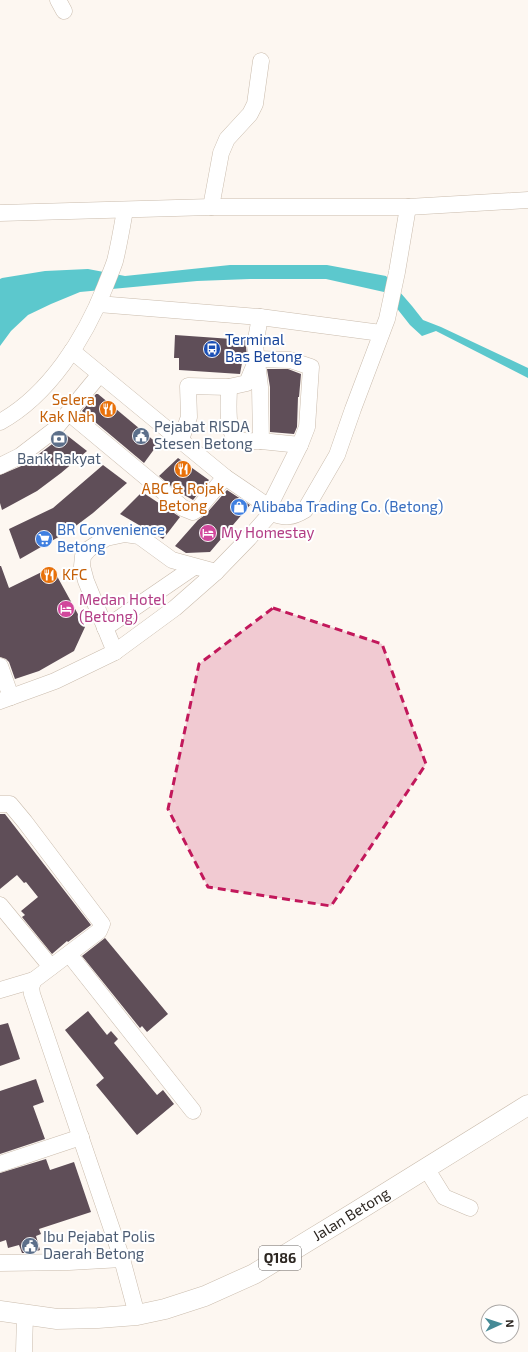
<svg xmlns="http://www.w3.org/2000/svg" width="528" height="1352" viewBox="0 0 528 1352" font-family="'Exo 2',sans-serif">
	<style>
		.water { fill: #5cc8cd }
		.building { fill: #5f4e58 }
		.lines { fill: none; stroke-linecap: round; stroke-linejoin: round }
		.minor-casing { stroke: #cabcad; stroke-width: 17 }
		.major-casing { stroke: #cabcad; stroke-width: 21 }
		.minor { stroke: #fff; stroke-width: 16 }
		.major { stroke: #fff; stroke-width: 20 }
		.marked { fill: #c2185b; fill-opacity: 0.2; stroke: #c2185b; stroke-width: 3; stroke-dasharray: 8 5; stroke-linejoin: round }
		.labels { text-anchor: middle; stroke-width: 4; stroke-linejoin: round; paint-order: stroke }
		.shield { fill: #fff; stroke: #6b6764; stroke-width: 1 }
		.shield-label { font-size: 14px; font-weight: bold; fill: #2c2621 }
		.transit-label { font-size: 15px; fill: #164399; stroke: #fff; text-anchor: start }
		.food-label { font-size: 15px; fill: #c56008; stroke: #fff; text-anchor: end }
		.service-label { font-size: 15px; fill: #4e5e75; stroke: #fff; text-anchor: start }
		.shop-label { font-size: 15px; fill: #366cbe; stroke: #fff; text-anchor: start }
		.hotel-label { font-size: 15px; fill: #b23c85; stroke: #fff; text-anchor: start }
		.street-label { font-size: 15px; fill: #2c2621; stroke: #fff }
	</style>
	<rect width="100%" height="100%" fill="#fdf7f1"/>
	<path class="water" d="M230,265H327L386,276L412,306L423,320L441,327L528,368V378L436,331L422,336L410,325L384,292L326,279H250L197,281L80,292L51,304L28,315L11,331L0,346V279L2,278L45,271L88,269L125,276Z"/>
	<g class="building">
		<path d="M175,335L246,340V346L247,358L245,363H242L240,374L179,370V358H174Z"/>
		<path d="M267,369H288L301,374L299,397H298L297,427L294,434L270,432V387Z"/>
		<path d="M96,394H98L158,444L144,463L82,411Z"/>
		<path d="M64,433L87,451L61,473L37,491L2,510L0,503V475L26,464L60,438Z"/>
		<path d="M178,458L209,480L193,500L177,491L159,476Z"/>
		<path d="M103,465L127,483L93,513L69,531L20,559L9,529L53,508Z"/>
		<path d="M227,490L250,505L210,552L186,553L175,546L198,520L205,515Z"/>
		<path d="M142,492L180,517L163,539L120,514Z"/>
		<path d="M0,566H1L9,588L52,567L85,627L74,651L39,671L15,679L9,662L6,659L0,657Z"/>
		<path d="M0,814H5L91,925L68,942L67,941L52,954L22,917L25,915L21,911L38,897L26,882L24,883L17,875L0,889Z"/>
		<path d="M105,938L168,1014L147,1032L142,1026L140,1028L82,956Z"/>
		<path d="M88,1011L107,1035L111,1031L118,1039L114,1043L157,1095L163,1090L174,1104L137,1135L96,1085L104,1078L65,1030Z"/>
		<path d="M8,1023L20,1059L0,1066V1025Z"/>
		<path d="M36,1079L44,1102L33,1106L45,1139L0,1154V1091Z"/>
		<path d="M46,1159L50,1170L74,1162L91,1212L39,1229L41,1234L36,1236L40,1250L31,1253H22L19,1245L8,1248L6,1240L0,1242V1173Z"/>
	</g>
	<g class="lines">
		<g class="minor-casing">
			<g id="minor">
				<path d="M58,0L64,11"/>
				<path d="M211,207L221,153L227,139L250,114L255,104L261,61"/>
				<path d="M0,213L211,207H408L528,200"/>
				<path d="M98,304L260,317L381,333"/>
				<path d="M260,317L255,345L260,387L261,441L300,445"/>
				<path d="M72,351L225,477L269,507L271,513"/>
				<path d="M229,387C229,400 225,435 239,440C245,442 255,441 261,441"/>
				<path d="M69,413L183,508L193,512L198,509L225,477"/>
				<path d="M0,422C49,395 85,338 105,287C108,279 112,270 115,261C119,245 122,227 125,210"/>
				<path d="M181,439L189,417L188,386L229,387L247,383L257,359L290,360L311,367L307,427L300,445L269,507"/>
				<path d="M0,466L20,456L54,430L100,374"/>
				<path d="M105,628L194,567"/>
				<path d="M115,652L86,581L82,566L83,556L89,549L106,538L125,534L139,536L172,560L216,572"/>
				<path d="M0,666L11,697"/>
				<path d="M0,701L55,681L115,652L175,608L216,572L249,538L271,513C285,518 292,518 305,510L337,455L353,409L387,319L397,272L408,207"/>
				<path d="M0,804H10L25,822L102,924L99,931L34,980L31,987L32,994L122,1259L137,1315"/>
				<path d="M0,905L51,967"/>
				<path d="M69,954L193,1111"/>
				<path d="M0,990L34,980"/>
				<path d="M0,1164L81,1137"/>
				<path d="M426,1168L444,1197L470,1208"/>
				<path d="M0,1263L69,1262L122,1259"/>
				<path d="M24,1352L25,1315"/>
			</g>
		</g>
		<g class="major-casing">
			<g id="major">
				<path id="s1" d="M0,1311L57,1319L98,1318L137,1315L165,1309L205,1296L254,1274L354,1213L528,1105"/>
			</g>
		</g>
		<use href="#minor" class="minor"/>
		<use href="#major" class="major"/>
	</g>
	<path class="marked" d="M273,608L382,644L426,764L331,906L208,887L168,809L199,664Z"/>
	<defs>
		<g id="bus-disc" transform="scale(0.9)"><circle r="9.5" fill="#1a4fb4" stroke="#fff"/><path d="M-5-6H5V4H4V6H2V4H-2V6H-4V4H-5ZM-3.5-4V0h7V-4ZM-3.5 1.2v1.5H-2V1.2ZM2 1.2v1.5H3.5V1.2Z" fill="#fff"/></g>
		<g id="restaurant-disc" transform="scale(0.9)"><circle r="9.5" fill="#e8710a" stroke="#fff"/><path d="M-5-6h1v4h1v-4h1v4h1v-4h1v5L-1.5 .5V6h-2V.5L-5-1ZM5-6V6H3V1.5H1.5Q1.5-4 5-6Z" fill="#fff"/></g>
		<g id="civic-disc" transform="scale(0.9)"><circle r="9.5" fill="#5c6f8a" stroke="#fff"/><path d="M-.6-6.5H3V-4.5H.6V-3L4-1V1h2V6H-6V1h2V-1L-.6-3ZM-1.2 2.5V6h2.4V2.5Z" fill="#fff"/></g>
		<g id="bank-disc" transform="scale(0.9)"><circle r="9.5" fill="#5c6f8a" stroke="#fff"/><path d="M-6-4H6V4H-6ZM0-2.3a2.3 2.3 0 1 0 0 4.6a2.3 2.3 0 1 0 0-4.6Z" fill="#fff"/></g>
		<g id="shop-disc" transform="scale(0.9)"><circle r="9.5" fill="#3f7fe0" stroke="#fff"/><path d="M-5-2.5h2.3a2.7 3.5 0 0 1 5.4 0H5L5.5 6h-11ZM-1.5-2.5h3a1.5 2.3 0 0 0-3 0Z" fill="#fff"/></g>
		<g id="hotel-disc" transform="scale(0.9)"><circle r="9.5" fill="#d1479c" stroke="#fff"/><path d="M-6-4.5h1.5V1H6V5H4.5V3h-9V5H-6ZM-4 0a1.8 1.8 0 1 1 3.6 0ZM.5 0V-2.5h3Q6-2.5 6 0Z" fill="#fff"/></g>
		<g id="supermarket-disc" transform="scale(0.9)"><circle r="9.5" fill="#3f7fe0" stroke="#fff"/><path d="M-6-5.5h2.5l.6 2H6L4.5 2H-2.5L-4.4-4H-6ZM-1.5 3.2a1.3 1.3 0 1 0 .1 0ZM3 3.2a1.3 1.3 0 1 0 .1 0Z" fill="#fff"/></g>
	</defs>
	<g fill-rule="evenodd">
		<use href="#bus-disc" x="212" y="349"/>
		<use href="#restaurant-disc" x="108" y="409"/>
		<use href="#civic-disc" x="141" y="436"/>
		<use href="#bank-disc" x="59" y="439"/>
		<use href="#restaurant-disc" x="183" y="469"/>
		<use href="#shop-disc" x="239" y="507"/>
		<use href="#hotel-disc" x="208" y="533"/>
		<use href="#supermarket-disc" x="44" y="539"/>
		<use href="#restaurant-disc" x="49" y="575"/>
		<use href="#hotel-disc" x="66" y="609"/>
		<use href="#civic-disc" x="30" y="1246"/>
	</g>
	<g class="labels">
		<rect class="shield" x="259" y="1246" width="42" height="24" rx="3"/>
		<g class="shield-label">
			<text x="280" y="1263">Q186</text>
		</g>
		<g class="transit-label">
			<text x="225" y="345">Terminal<tspan x="225" dy="17">Bas Betong</tspan></text>
		</g>
		<g class="food-label">
			<text x="95" y="405">Selera<tspan x="95" dy="17">Kak Nah</tspan></text>
			<text x="183" y="494" text-anchor="middle">ABC &amp; Rojak<tspan x="183" dy="17">Betong</tspan></text>
			<text x="62" y="580" text-anchor="start">KFC</text>
		</g>
		<g class="service-label">
			<text x="154" y="432">Pejabat RISDA<tspan x="154" dy="17">Stesen Betong</tspan></text>
			<text x="59" y="464" text-anchor="middle">Bank Rakyat</text>
			<text x="43" y="1242">Ibu Pejabat Polis<tspan x="43" dy="17">Daerah Betong</tspan></text>
		</g>
		<g class="shop-label">
			<text x="252" y="512">Alibaba Trading Co. (Betong)</text>
			<text x="57" y="535">BR Convenience<tspan x="57" dy="17">Betong</tspan></text>
		</g>
		<g class="hotel-label">
			<text x="221" y="538">My Homestay</text>
			<text x="79" y="605">Medan Hotel<tspan x="79" dy="17">(Betong)</tspan></text>
		</g>
		<g class="street-label">
			<text dy="5" stroke="none"><textPath href="#s1" startOffset="376">Jalan Betong</textPath></text>
		</g>
	</g>
	<g transform="translate(500 1324) rotate(87)"><circle r="19" fill="#ffffff" stroke="#aba8a6"/>
	<path d="M0-3L7 15L0 10L-7 15Z" fill="#458a96"/>
	<text y="-6" font-size="11" font-weight="bold" text-anchor="middle" fill="#2c2621">N</text>
	</g>
</svg>
